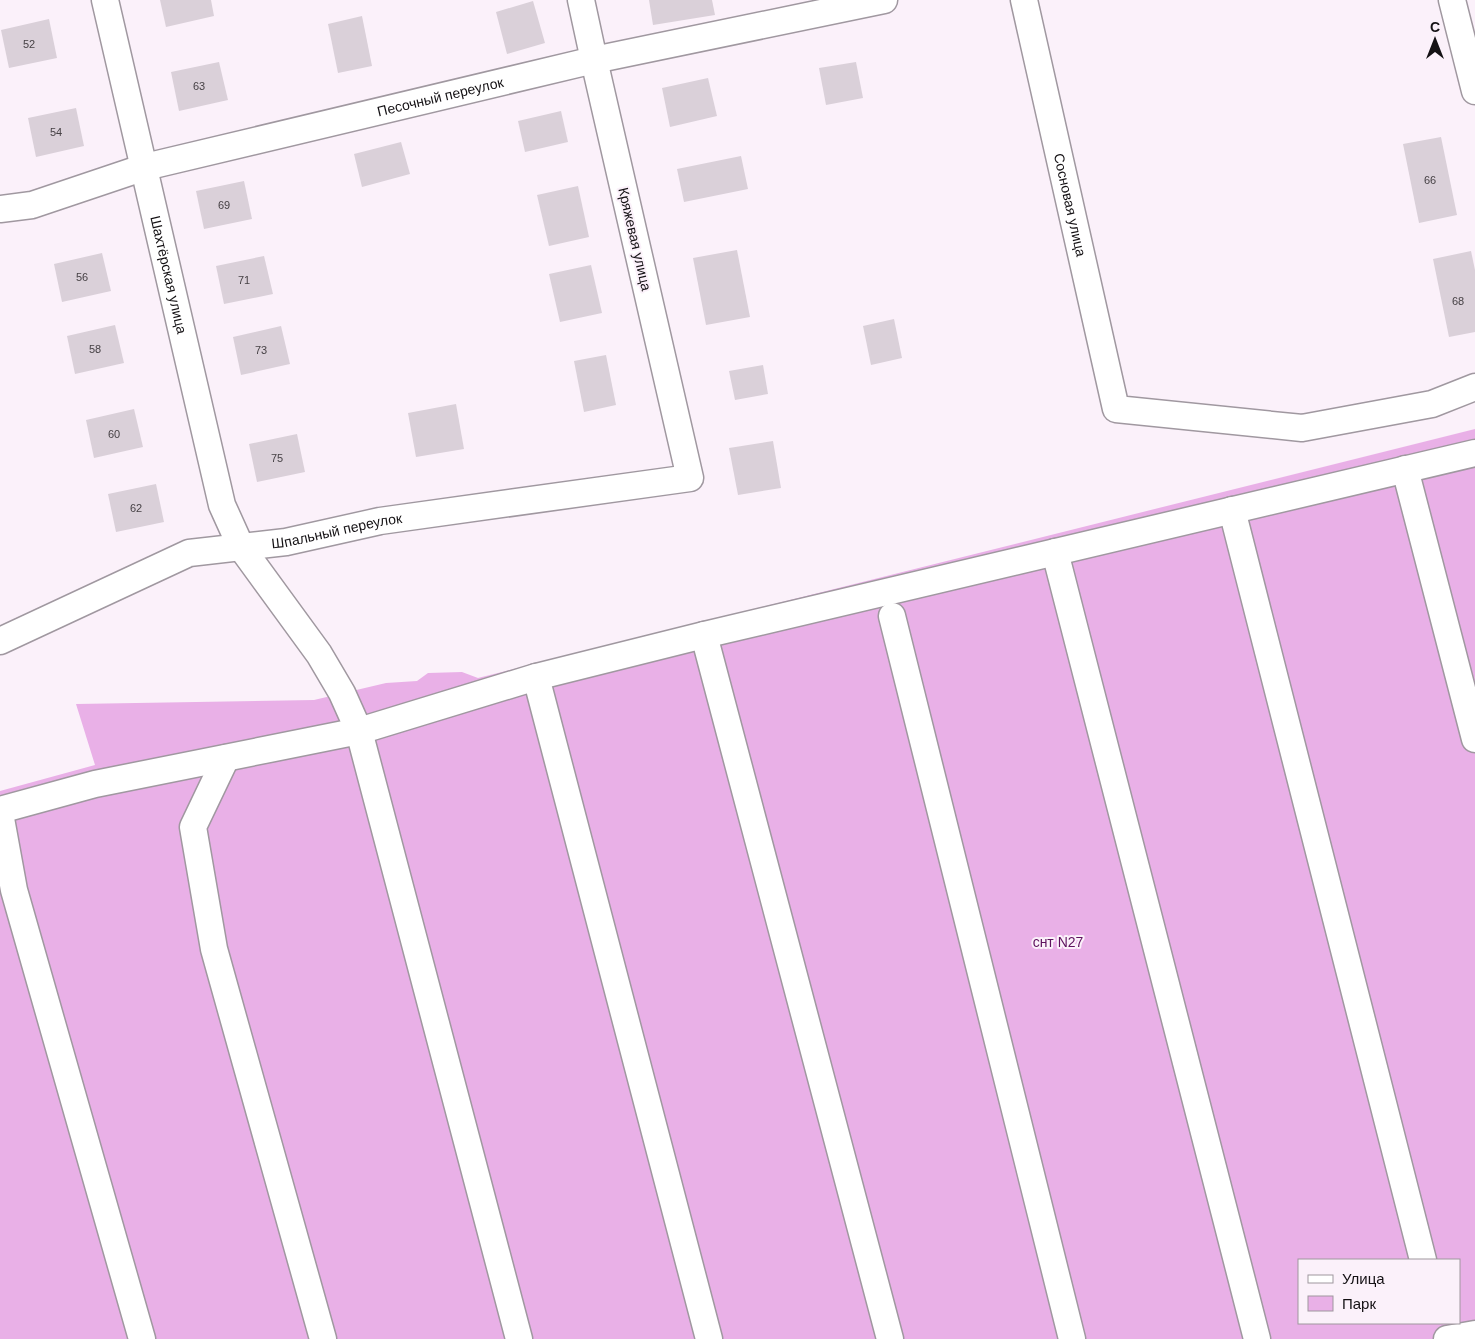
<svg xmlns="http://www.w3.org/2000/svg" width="1475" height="1339" viewBox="0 0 1475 1339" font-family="Helvetica,sans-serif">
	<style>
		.green { fill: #e9b0e7; fill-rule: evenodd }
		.building { fill: #dad0d9 }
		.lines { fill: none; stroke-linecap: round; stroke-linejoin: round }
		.minor-casing { stroke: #a098a0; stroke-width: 29 }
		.minor { stroke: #fff; stroke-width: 26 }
		.labels { text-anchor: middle; stroke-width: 4; stroke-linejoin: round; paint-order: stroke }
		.number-label { font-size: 11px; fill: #464145 }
		.street-label { font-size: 14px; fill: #141114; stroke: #fbf1fa }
		.park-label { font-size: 14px; fill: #5e125e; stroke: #fbf1fa }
	</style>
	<rect width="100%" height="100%" fill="#fbf1fa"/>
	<path class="green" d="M1475,429V1339H0V791L95,765L76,704L314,700L386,683L417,681L428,673L462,672L478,678ZM1299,1260H1459V1323H1299Z"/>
	<g class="building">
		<path d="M160,0H211L214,16L166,27Z"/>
		<path d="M649,0H712L715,15L653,25Z"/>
		<path d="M533,1L545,43L507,54L496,12Z"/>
		<path d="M362,16L372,66L338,73L328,24Z"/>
		<path d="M49,19L57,58L9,68L1,30Z"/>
		<path d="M219,62L228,100L179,111L171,72Z"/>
		<path d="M856,62L863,98L826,105L819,68Z"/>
		<path d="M708,78L717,116L670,127L662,88Z"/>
		<path d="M76,108L84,146L36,157L28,118Z"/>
		<path d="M561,111L568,142L525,152L518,121Z"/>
		<path d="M1441,137L1457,215L1419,223L1403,144Z"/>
		<path d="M401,142L410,174L362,187L354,154Z"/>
		<path d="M741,156L748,189L684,202L677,169Z"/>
		<path d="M244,181L252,219L204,229L196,191Z"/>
		<path d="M578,186L589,237L549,246L537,195Z"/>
		<path d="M737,250L750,317L706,325L693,258Z"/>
		<path d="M1471,251L1475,270V332L1449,337L1433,259Z"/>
		<path d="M102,253L111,291L62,302L54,264Z"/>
		<path d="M264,256L273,294L224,304L216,266Z"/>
		<path d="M591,265L602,313L560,322L549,274Z"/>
		<path d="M894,319L902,358L871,365L863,326Z"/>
		<path d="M115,325L124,363L75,374L67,336Z"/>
		<path d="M281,326L290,364L241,375L233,337Z"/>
		<path d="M606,355L616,405L584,412L574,361Z"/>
		<path d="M763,365L768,394L735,400L729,371Z"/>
		<path d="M456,404L464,449L416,457L408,413Z"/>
		<path d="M134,409L143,447L94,458L86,420Z"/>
		<path d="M297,434L305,472L257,482L249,444Z"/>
		<path d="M773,441L781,488L738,495L729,448Z"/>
		<path d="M156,484L164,522L116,532L108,494Z"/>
	</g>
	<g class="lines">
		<g class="minor-casing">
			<g id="minor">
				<path id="s1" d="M105,0L222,505L241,547L319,654L342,693L359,731L519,1339"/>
				<path id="s2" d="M1024,0L1116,409L1302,428L1432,404L1475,387"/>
				<path d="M1452,0L1475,91"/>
				<path id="s3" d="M0,209L32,205L145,167L594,60L884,0"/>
				<path d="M1405,469L1475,739"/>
				<path d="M1232,510L1423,1260"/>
				<path d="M1055,552L1257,1339"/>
				<path d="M892,616L1072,1339"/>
				<path d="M704,635L890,1339"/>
				<path id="s4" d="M0,641L189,553L286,542L380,521L690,478L594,60L581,0"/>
				<path d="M536,677L709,1339"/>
				<path d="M226,758L193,827L214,949L323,1339"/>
				<path d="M0,810L95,784L359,731L536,677L704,635L1475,453"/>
				<path d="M0,813L14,890L142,1339"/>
				<path d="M1447,1339L1475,1334"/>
			</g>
		</g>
		<use href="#minor" class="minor"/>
	</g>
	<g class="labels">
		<g class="number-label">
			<text x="29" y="48">52</text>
			<text x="199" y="90">63</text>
			<text x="56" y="136">54</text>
			<text x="1430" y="184">66</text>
			<text x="224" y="209">69</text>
			<text x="82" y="281">56</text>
			<text x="244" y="284">71</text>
			<text x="1458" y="305">68</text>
			<text x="95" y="353">58</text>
			<text x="261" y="354">73</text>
			<text x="114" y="438">60</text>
			<text x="277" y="462">75</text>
			<text x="136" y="512">62</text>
		</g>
		<g class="street-label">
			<text dy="5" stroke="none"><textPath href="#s3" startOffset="455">Песочный переулок</textPath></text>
			<text dy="5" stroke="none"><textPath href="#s2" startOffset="210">Сосновая улица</textPath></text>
			<text transform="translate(635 239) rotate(77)" y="5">Кряжевая улица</text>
			<text dy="5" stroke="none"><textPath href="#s1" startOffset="282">Шахтёрская улица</textPath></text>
			<text dy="5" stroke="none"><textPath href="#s4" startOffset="358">Шпальный переулок</textPath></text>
		</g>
		<g class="park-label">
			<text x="1058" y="947">снт N27</text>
		</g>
	</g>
	<rect x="1298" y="1259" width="162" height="65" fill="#fbf1fa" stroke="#9f979e"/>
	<rect x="1308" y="1275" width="25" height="8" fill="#ffffff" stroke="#9f979e"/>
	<text x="1342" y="1284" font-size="15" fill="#141114">Улица</text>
	<rect x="1308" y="1296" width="25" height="15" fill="#e9b0e7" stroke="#9f979e"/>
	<text x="1342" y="1309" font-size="15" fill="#141114">Парк</text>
	<g transform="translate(1435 40)" stroke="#fbf1fa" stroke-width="4" paint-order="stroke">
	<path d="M0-4L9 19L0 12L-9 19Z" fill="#141114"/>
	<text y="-8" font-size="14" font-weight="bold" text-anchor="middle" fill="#141114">С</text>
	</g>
</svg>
